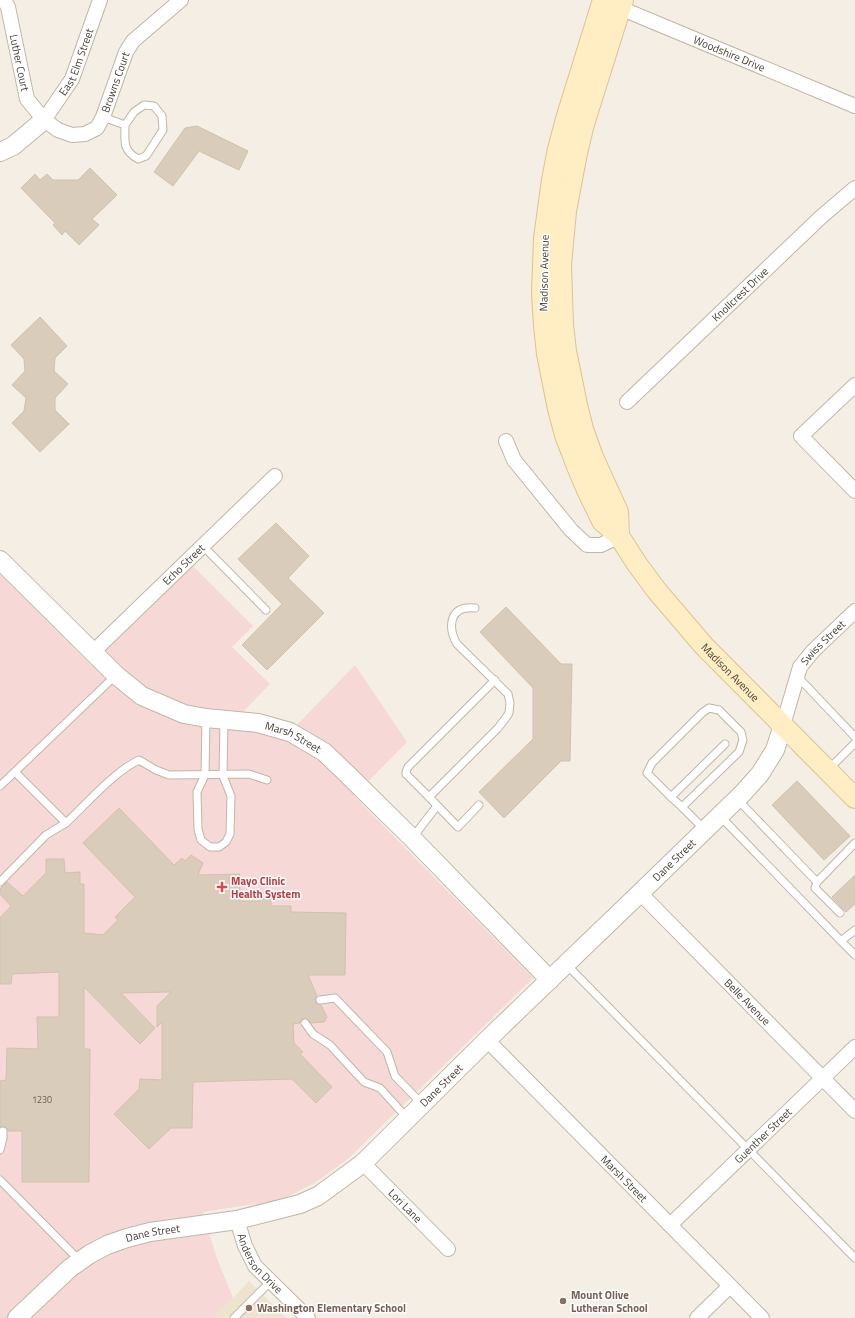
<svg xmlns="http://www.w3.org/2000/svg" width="855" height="1318" viewBox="0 0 855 1318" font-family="'Titillium Web',sans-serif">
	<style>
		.education { fill: #eee3cc }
		.medical { fill: #f6d9d6 }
		.building { fill: #d9ccbb; stroke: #d2c1ab }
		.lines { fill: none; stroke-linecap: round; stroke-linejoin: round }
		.service-casing { stroke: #c0b6a6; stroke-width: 9 }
		.minor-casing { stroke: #c0b6a6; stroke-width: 16 }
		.tertiary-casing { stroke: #c0b6a6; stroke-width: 20 }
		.secondary-casing { stroke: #dbc491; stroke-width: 22 }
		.service { stroke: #fff; stroke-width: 7 }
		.minor { stroke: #fff; stroke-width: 14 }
		.tertiary { stroke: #fff; stroke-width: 18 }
		.secondary { stroke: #ffeec3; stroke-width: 20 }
		.health-dot { fill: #e0444e; stroke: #fff; stroke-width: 1.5 }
		.education-dot { fill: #8d6e63; stroke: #fff; stroke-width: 1.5 }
		.labels { text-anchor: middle; stroke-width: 3; stroke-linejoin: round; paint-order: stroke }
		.number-label { font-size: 9px; fill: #6b6255 }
		.street-label { font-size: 11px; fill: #463e33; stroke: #fff }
		.health-label { font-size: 11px; font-weight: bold; fill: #be3a42; stroke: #fff; text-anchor: start }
		.education-label { font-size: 11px; font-weight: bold; fill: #785e54; stroke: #fff; text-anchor: start }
	</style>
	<rect width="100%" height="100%" fill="#f4eee4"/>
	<path class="education" d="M249,1281L286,1318H212L233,1298Z"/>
	<path class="medical" d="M192,565L253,626L232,647L270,684L235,720L290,732L355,665L407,742L354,796L533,978L349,1158L316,1182L281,1200L203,1212L216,1256L233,1298L212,1318H0V573L91,665Z"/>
	<g class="building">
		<path d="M197,126L248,151L239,170L199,151L173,186L154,172L185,128Z"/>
		<path d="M90,168L117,195L92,219L99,225L79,245L65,231L62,235L53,225L55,223L21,188L35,174L40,180L47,174L53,180H78Z"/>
		<path d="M40,317L67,346L55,358L54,371L68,384L55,398V410L69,424L40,452L12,423L24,411L26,398L12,385L25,371L24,359L11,345Z"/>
		<path d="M276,523L309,556L288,578L324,613L267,670L242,645L282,604L238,559Z"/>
		<path d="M506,607L561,664H572L570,761H561L504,818L479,792L533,739V688L480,632Z"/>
		<path d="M797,781L850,836L824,860L772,805Z"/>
		<path d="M119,808L174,865L182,858L185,861L191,855L203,863L198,875L240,874V901H259L260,899L271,898V906H291V912L346,913L345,975H308L317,996L315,998L316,1003L321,1005L327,1017L324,1022L311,1023L307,1019L305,1018L302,1019L300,1023L293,1024L294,1043L303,1052L300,1054L332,1087L316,1103L292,1079L193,1082L192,1128H171L149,1149L114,1114L139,1089L140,1079L162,1080V1022L157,1027V1006L171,992L121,993L155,1028L140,1044L84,987V1049H90L89,1182H22V1131H8L5,1127H0V1081L6,1080L7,1048L38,1049L37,1017H59V972L12,974L11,984H0V918L11,906L0,894V889L7,882L23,896L46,873V859H64L65,873L80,872V884H84V933L103,935L118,920L115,917L135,897L83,843Z"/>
		<path d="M855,875V904L846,912L832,897Z"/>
	</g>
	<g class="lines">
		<g class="service-casing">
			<g id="service">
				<path d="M103,117L125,125C125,141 122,150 138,159L146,156L163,130L162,116L154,106L144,105L134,112L125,125"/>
				<path d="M203,546L266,610"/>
				<path d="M475,608C450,605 447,626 457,644L508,694L510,703L509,713L505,719L498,728L429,797L458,827L479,805"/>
				<path d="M797,676L855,737"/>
				<path d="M206,718L205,775L197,792L198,829L201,840L210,847H219L226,842L230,834L231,796L223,776L224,720"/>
				<path d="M828,770L855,743"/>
				<path d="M15,772L66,823C86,804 115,771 139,760L156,770L169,775L249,774L267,780"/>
				<path d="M0,786L116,675"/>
				<path d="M429,797L406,774V772L408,767L495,680"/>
				<path d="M671,797L647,773L652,763L702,713L709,708L719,710L741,732L743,740L739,752L682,807"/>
				<path d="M738,800L817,882"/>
				<path d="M720,816L841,941"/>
				<path d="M705,830L682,807L671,797L725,744"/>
				<path d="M413,837L437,806"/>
				<path d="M0,882L46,835L66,823"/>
				<path d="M840,913L815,888L817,882L855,843"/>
				<path d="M855,930L841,941L855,955"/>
				<path d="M566,964L855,1258"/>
				<path d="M320,1000L335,998L387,1052L395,1076L422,1104"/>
				<path d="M305,1023L313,1034L330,1045L364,1082L380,1088L407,1118"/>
				<path d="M0,1150L3,1138V1131"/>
				<path d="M0,1180L79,1260"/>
				<path d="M234,1318L271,1281"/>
			</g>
		</g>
		<g class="minor-casing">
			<g id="minor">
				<path id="s1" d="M4,0L8,7L27,99L44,120L58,130L72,135L85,134L97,128L103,117L126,52L133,41L181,0"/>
				<path id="s2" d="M613,5L855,106"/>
				<path id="s3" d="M44,120L72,79L100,0"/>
				<path d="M855,385L801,436L855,491"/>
				<path id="s4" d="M627,402L821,217L855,188"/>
				<path d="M506,441L514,460L571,530L587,545H601L619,536"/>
				<path id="s5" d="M93,652L275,476"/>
				<path id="s6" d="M783,725L800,667L813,651L855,611"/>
				<path id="s7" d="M640,893L855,1111"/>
				<path id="s8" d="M487,1040L762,1318"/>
				<path id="s9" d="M363,1163L448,1249"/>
				<path id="s10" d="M237,1220L245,1246L255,1266L308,1318"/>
				<path id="s11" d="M670,1225L855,1047"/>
				<path d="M697,1318L730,1286"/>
			</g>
		</g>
		<g class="tertiary-casing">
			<g id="tertiary">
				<path d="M0,152L13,146L44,120"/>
				<path id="s12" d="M0,560L116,675L142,696L184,714L206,718L258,723L290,732L324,752L345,772L412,838L550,980"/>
				<path id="s13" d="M17,1318L70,1268L90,1254L107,1245L127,1238L150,1232L237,1220L300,1204L318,1196L363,1163L487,1040L640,893L743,793L760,774L775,750L783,725"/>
			</g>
		</g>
		<g class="secondary-casing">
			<g id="secondary">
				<path id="s14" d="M603,0L566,119L558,149L552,180L544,238L542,293L544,326L547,354L558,409L565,435L576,464L587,490L602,521L619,536L637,564L657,591L704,646L855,798"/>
				<path d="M619,536L618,512L593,457L583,429L577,405L566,351L563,325L561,265L566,211L577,153L584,124L623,0"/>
			</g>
		</g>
		<use href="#service" class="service"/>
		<use href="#minor" class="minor"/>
		<use href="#tertiary" class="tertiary"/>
		<use href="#secondary" class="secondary"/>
	</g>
	<path class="health-dot" d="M220 881h4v4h4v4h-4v4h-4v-4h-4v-4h4z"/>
	<g class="education-dot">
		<circle cx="563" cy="1301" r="4"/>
		<circle cx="249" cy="1308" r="4"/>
	</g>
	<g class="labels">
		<g class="number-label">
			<text x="42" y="1103">1230</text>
		</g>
		<g class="street-label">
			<text dy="4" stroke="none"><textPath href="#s2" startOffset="126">Woodshire Drive</textPath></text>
			<text dy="4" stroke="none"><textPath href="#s1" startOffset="65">Luther Court</textPath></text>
			<text dy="4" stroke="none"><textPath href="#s3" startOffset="67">East Elm Street</textPath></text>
			<text dy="4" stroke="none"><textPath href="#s1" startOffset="237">Browns Court</textPath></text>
			<text transform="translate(544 273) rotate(-89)" y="4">Madison Avenue</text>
			<text dy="4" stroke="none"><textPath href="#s4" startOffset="156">Knollcrest Drive</textPath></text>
			<text dy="4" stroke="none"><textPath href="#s5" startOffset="126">Echo Street</textPath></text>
			<text dy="4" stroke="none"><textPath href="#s6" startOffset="94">Swiss Street</textPath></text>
			<text dy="4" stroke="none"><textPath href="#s14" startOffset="738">Madison Avenue</textPath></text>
			<text dy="4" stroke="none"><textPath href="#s12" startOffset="355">Marsh Street</textPath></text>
			<text dy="4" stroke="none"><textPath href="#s13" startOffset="824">Dane Street</textPath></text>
			<text dy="4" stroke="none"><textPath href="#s7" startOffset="153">Belle Avenue</textPath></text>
			<text dy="4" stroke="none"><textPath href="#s13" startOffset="500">Dane Street</textPath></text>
			<text dy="4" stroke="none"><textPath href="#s11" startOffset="129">Guenther Street</textPath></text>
			<text dy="4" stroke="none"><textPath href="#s8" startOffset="195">Marsh Street</textPath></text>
			<text dy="4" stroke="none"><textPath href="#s9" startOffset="60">Lori Lane</textPath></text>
			<text dy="4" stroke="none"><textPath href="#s13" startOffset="164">Dane Street</textPath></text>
			<text dy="4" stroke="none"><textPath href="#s10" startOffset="50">Anderson Drive</textPath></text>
		</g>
		<g class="health-label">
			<text x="231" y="885">Mayo Clinic<tspan x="231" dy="13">Health System</tspan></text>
		</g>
		<g class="education-label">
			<text x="571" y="1299">Mount Olive<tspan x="571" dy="13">Lutheran School</tspan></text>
			<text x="257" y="1312">Washington Elementary School</text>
		</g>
	</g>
</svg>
